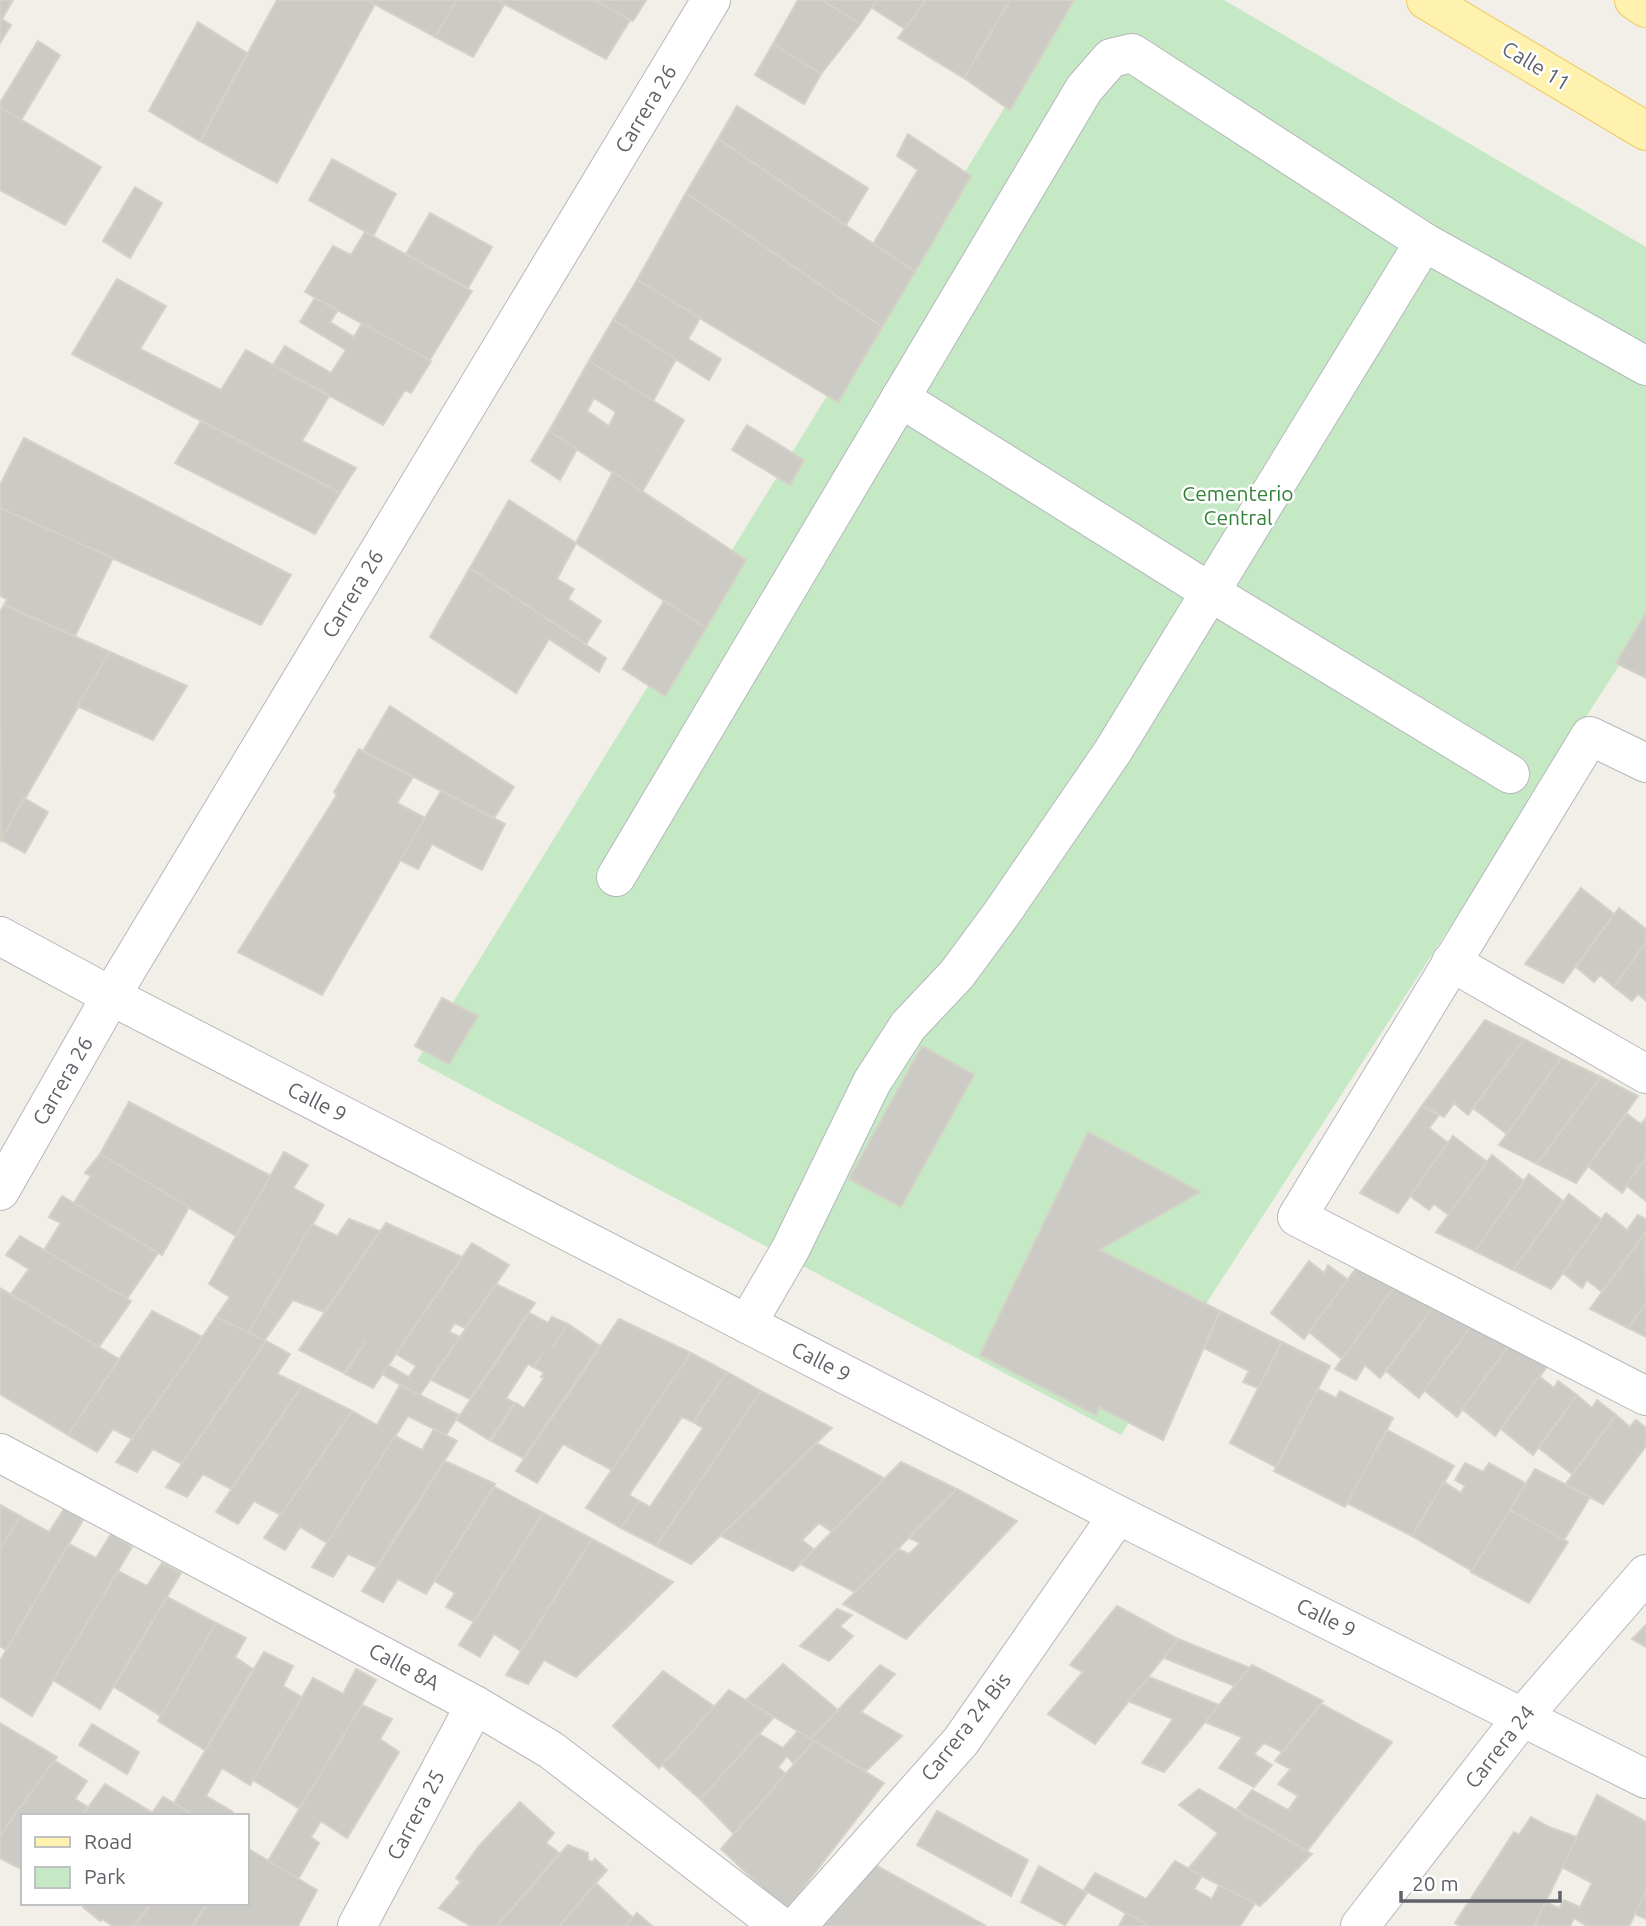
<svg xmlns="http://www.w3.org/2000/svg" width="1646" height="1926" viewBox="0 0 1646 1926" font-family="Ubuntu,sans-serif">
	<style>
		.green { fill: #c5e8c5 }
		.building { fill: #cccac5; stroke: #d6d1c6; stroke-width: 2; fill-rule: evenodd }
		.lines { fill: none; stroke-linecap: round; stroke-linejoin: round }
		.minor-casing { stroke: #b5b8bc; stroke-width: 40 }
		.major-casing { stroke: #f2c960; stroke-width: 40 }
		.minor { stroke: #fff; stroke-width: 38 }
		.major { stroke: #fff2af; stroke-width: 38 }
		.labels { text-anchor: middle; stroke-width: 5; stroke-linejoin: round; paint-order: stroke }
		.street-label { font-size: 21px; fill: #5f6368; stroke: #fff }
		.park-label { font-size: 21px; fill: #348238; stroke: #fff }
	</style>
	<rect width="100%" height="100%" fill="#f1efe8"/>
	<path class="green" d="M1071,0H1224L1646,247V624L1121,1435L417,1061Z"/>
	<g class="building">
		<path d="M0,0H13L2,19L0,18Z"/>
		<path d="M277,0H367L375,4L277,183L200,141Z"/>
		<path d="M367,0H457L435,37Z"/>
		<path d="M457,0H497L504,5L473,57L435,37Z"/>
		<path d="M497,0H594L630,20L606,59Z"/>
		<path d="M594,0H646L633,21Z"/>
		<path d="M798,0H822L860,24L821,74L773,44Z"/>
		<path d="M822,0H877L860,24Z"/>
		<path d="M877,0H926L905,29L872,8Z"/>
		<path d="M926,0H1010L964,78L898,38Z"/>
		<path d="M1010,0H1074L1010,110L964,78Z"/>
		<path d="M0,18L11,25L0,43Z"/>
		<path d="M198,22L247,53L200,141L149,111Z"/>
		<path d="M38,41L60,55L21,120L0,107V103Z"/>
		<path d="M773,44L821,74L804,104L755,75Z"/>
		<path d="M737,106L868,188L846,225L718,139Z"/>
		<path d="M0,107L101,167L65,225L0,190Z"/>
		<path d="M908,134L971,176L915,272L873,244L918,170L897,156Z"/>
		<path d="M718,139L915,272L882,327L686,193Z"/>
		<path d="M332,159L396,194L373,236L309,200Z"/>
		<path d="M135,187L162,203L130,258L103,241Z"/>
		<path d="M686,193L882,327L838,402L637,280Z"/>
		<path d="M430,213L492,247L468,288L406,254Z"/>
		<path d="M365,232L472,291L429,361L305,292L333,246L351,255Z"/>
		<path d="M117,279L166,306L140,349L221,390L246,350L329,396L302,441L356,468L340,493L72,354Z"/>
		<path d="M637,280L700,318L688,339L721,359L709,380L613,320Z"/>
		<path d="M315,298L338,310L330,322L354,337L362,323L431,361L411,393L405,390L383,425L273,365L285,346L331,373L346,350L300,322Z"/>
		<path d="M613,320L676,359L653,401L589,361Z"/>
		<path d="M589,361L684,420L642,492L549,431ZM594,398L616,412L609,426L587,411Z"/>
		<path d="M201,421L340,493L315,534L175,463Z"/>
		<path d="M747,425L804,460L790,485L732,450Z"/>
		<path d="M549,431L577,449L560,480L531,461Z"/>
		<path d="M24,438L291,575L261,625L0,508V485Z"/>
		<path d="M613,472L746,560L706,628L576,543Z"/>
		<path d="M509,500L576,543L557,579L574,589L568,599L601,621L586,644L470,568Z"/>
		<path d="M0,508L113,558L75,636L4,605L7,599L0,596Z"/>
		<path d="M470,568L606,658L599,672L549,639L516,693L430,637Z"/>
		<path d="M664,601L706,628L665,696L623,669Z"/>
		<path d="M4,605L110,652L1,840L0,612Z"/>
		<path d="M1646,613V678L1616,663Z"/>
		<path d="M110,652L187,686L153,740L77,706Z"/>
		<path d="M390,706L514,787L494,818L363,751Z"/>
		<path d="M359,749L413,777L397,803L425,818L322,995L238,952L337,795L334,792Z"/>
		<path d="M441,791L505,824L482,870L432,844L418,869L400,860Z"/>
		<path d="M24,798L48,812L25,853L1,840Z"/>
		<path d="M1581,888L1614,914L1563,983L1525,964Z"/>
		<path d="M1619,908L1646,929V942L1614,987L1600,975L1594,982L1576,967Z"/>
		<path d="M1646,942V1001L1638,994L1632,1001L1614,987Z"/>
		<path d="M442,998L478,1016L449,1064L415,1046Z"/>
		<path d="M1485,1020L1524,1039L1468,1115L1454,1103L1444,1117L1422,1106Z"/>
		<path d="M1524,1039L1561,1058L1507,1134L1473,1108Z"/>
		<path d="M922,1046L974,1075L901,1207L849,1179Z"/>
		<path d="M1561,1058L1601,1077L1537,1164L1499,1145Z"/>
		<path d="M1601,1077L1638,1096L1576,1183L1537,1164Z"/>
		<path d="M129,1102L271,1176L236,1236L100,1154Z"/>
		<path d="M1422,1106L1439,1115L1429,1128L1448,1143L1398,1213L1360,1193Z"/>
		<path d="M1627,1114L1641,1124L1646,1118V1158L1622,1193L1588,1166Z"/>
		<path d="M1088,1132L1200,1192L1099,1250L1220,1311L1163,1440L1099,1407L1096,1415L980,1355Z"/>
		<path d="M1453,1136L1487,1162L1449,1215L1434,1204L1429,1210L1410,1196Z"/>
		<path d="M284,1152L308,1165L293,1188L324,1205L248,1333L216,1317L230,1297L209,1284Z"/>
		<path d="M100,1154L189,1207L162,1255L74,1203L91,1176L85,1173Z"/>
		<path d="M1492,1155L1525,1182L1475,1251L1436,1232Z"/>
		<path d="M1646,1158V1201L1626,1185Z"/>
		<path d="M1529,1174L1563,1201L1513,1270L1475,1251Z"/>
		<path d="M1569,1194L1602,1220L1551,1289L1513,1270Z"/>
		<path d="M62,1196L158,1253L127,1299L44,1250L61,1223L49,1217Z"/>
		<path d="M1606,1213L1627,1230L1638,1215L1646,1219V1232L1602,1292L1587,1280L1582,1288L1563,1273Z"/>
		<path d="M349,1219L380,1231L324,1312L293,1300L264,1341L248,1333L312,1224L337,1236Z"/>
		<path d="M386,1223L462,1257L373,1388L345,1374L366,1341L344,1373L299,1350Z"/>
		<path d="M1645,1233L1646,1303L1628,1328L1590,1309Z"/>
		<path d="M20,1236L131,1301L99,1347L11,1294L29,1269L6,1255Z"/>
		<path d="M472,1243L509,1265L465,1328L455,1323L449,1332L460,1337L419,1396L382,1374L388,1365L409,1377L416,1366L396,1354Z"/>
		<path d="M1309,1261L1324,1273L1328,1265L1348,1280L1304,1339L1271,1313Z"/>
		<path d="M1360,1263L1398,1282L1342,1359L1309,1332Z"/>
		<path d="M1398,1282L1437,1302L1380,1378L1365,1365L1356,1380L1335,1369Z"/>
		<path d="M496,1284L535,1303L470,1399L431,1380Z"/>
		<path d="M0,1288L119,1359L68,1435L0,1394Z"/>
		<path d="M1437,1302L1475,1321L1419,1398L1386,1371Z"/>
		<path d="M1646,1303V1337L1628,1328Z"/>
		<path d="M152,1311L203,1337L132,1439L113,1429L97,1452L68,1435Z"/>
		<path d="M1220,1311L1282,1342L1258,1388L1243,1382L1249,1371L1204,1348Z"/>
		<path d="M529,1313L548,1323L552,1317L568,1324L552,1348L568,1324L600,1346L523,1458L491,1441L516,1403L524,1408L544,1378L541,1377L544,1373L534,1367L543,1353L533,1367L528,1364L506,1398L515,1403L489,1440L457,1420Z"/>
		<path d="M216,1317L266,1341L182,1464L153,1449L137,1472L116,1462Z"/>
		<path d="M619,1319L691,1353L612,1470L563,1444L537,1483L516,1471Z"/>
		<path d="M1475,1321L1513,1340L1457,1417L1424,1390Z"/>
		<path d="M1513,1340L1552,1360L1495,1436L1462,1409Z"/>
		<path d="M266,1341L290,1354L277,1374L302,1386L277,1422L231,1489L203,1474L187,1497L166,1487Z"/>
		<path d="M1282,1342L1330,1366L1276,1467L1230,1443Z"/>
		<path d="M691,1353L727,1372L693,1422L682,1417L629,1495L639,1501L621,1528L586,1508Z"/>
		<path d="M727,1372L761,1391L749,1410L656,1546L621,1528L639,1501L650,1507L703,1428L693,1422Z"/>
		<path d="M1539,1376L1554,1388L1558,1381L1577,1395L1533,1455L1501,1429Z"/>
		<path d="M400,1385L459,1415L446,1435L408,1416L327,1543L300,1527L285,1550L264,1538L352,1411L377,1425Z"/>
		<path d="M302,1386L352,1411L281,1515L254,1501L238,1524L216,1512Z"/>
		<path d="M1318,1389L1336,1398L1340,1391L1393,1418L1345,1507L1274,1471Z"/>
		<path d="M761,1391L832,1428L691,1564L656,1546Z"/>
		<path d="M1577,1395L1592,1408L1597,1400L1616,1415L1572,1474L1539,1448Z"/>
		<path d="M1616,1415L1630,1427L1636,1420L1646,1428V1446L1603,1504L1565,1485Z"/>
		<path d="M434,1429L457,1441L376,1567L348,1554L333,1577L312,1567L395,1436L422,1450Z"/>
		<path d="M1387,1430L1454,1466L1412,1536L1347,1503Z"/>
		<path d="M816,1443L886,1479L832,1532L819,1523L802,1540L815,1550L793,1571L721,1536Z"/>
		<path d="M445,1461L495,1484L426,1594L398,1579L383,1602L362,1591Z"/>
		<path d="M901,1462L957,1489L855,1592L800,1564Z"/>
		<path d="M1465,1463L1483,1472L1489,1463L1527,1484L1472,1571L1412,1536L1444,1482L1461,1493L1465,1486L1455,1480Z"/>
		<path d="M1535,1469L1590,1497L1564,1540L1510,1510Z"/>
		<path d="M494,1487L543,1513L474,1622L446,1607L455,1593L434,1581Z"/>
		<path d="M957,1489L1017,1521L906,1639L843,1604L898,1549L909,1554L920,1543L909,1538Z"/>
		<path d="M0,1505L20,1516L0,1550Z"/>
		<path d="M64,1509L83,1520L6,1650L0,1646V1550L20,1516L49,1532Z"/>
		<path d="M1510,1510L1568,1542L1529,1603L1471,1572Z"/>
		<path d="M543,1513L592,1539L521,1651L494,1634L480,1657L459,1645Z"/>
		<path d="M111,1534L132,1547L32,1716L0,1696V1661L69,1544L96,1558Z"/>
		<path d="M592,1539L673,1582L576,1677L544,1660L528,1684L506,1675Z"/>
		<path d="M162,1563L181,1573L100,1709L53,1680L118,1571L147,1586Z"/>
		<path d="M167,1597L216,1623L161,1716L114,1687Z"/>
		<path d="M1117,1606L1178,1639L1095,1744L1048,1714L1083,1672L1070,1665Z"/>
		<path d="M837,1609L852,1615L840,1626L853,1636L829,1661L800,1646Z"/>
		<path d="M216,1623L246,1638L235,1657L253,1669L205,1750L158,1721Z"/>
		<path d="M1646,1625V1647L1632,1639Z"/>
		<path d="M1178,1639L1250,1668L1235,1686L1164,1658Z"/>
		<path d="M264,1652L293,1666L283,1686L302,1697L250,1785L222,1768L206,1796L233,1812L231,1816H195L174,1803Z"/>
		<path d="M783,1664L838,1710L811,1739L746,1700Z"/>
		<path d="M880,1665L895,1674L861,1712L902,1736L866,1771L811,1739Z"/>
		<path d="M1252,1665L1323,1701L1282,1752L1264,1743L1254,1754L1272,1765L1254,1787L1219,1768L1242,1737L1205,1722Z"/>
		<path d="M356,1669L376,1680L300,1809L253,1780L313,1678L343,1694Z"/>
		<path d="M663,1671L715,1707L659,1768L613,1726Z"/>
		<path d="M1149,1677L1219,1705L1164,1772L1142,1763L1173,1719L1128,1701Z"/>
		<path d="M729,1690L774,1717L701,1800L662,1765Z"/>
		<path d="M1321,1704L1392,1742L1307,1851L1237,1809L1252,1790L1288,1810L1298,1796L1278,1784L1291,1769L1275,1761Z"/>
		<path d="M362,1705L392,1719L380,1739L399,1752L347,1838L321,1821L311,1837L319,1843L298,1879L268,1861Z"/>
		<path d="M0,1723L57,1757L0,1836Z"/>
		<path d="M92,1724L139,1752L127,1774L79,1745Z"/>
		<path d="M798,1731L814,1741L794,1764L787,1756L778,1767L786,1774L734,1834L701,1800L703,1796L759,1734L783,1748Z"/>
		<path d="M814,1741L884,1783L786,1910L721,1849Z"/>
		<path d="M54,1760L87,1781L75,1799L88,1807L82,1816H23V1870L0,1858V1836Z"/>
		<path d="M105,1784L153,1813L150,1816H82Z"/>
		<path d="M1199,1789L1312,1854L1260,1906L1188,1869L1218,1833L1179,1805Z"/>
		<path d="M1597,1795L1646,1822V1892L1629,1926H1587L1574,1918L1570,1926H1534L1545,1902L1559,1908L1564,1900L1580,1907L1592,1883L1562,1867Z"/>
		<path d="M163,1797L174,1803L195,1816H150Z"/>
		<path d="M520,1802L554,1833L546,1843L559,1853L497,1926H471L439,1908L461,1882L456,1878L479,1846Z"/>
		<path d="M937,1811L1028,1860L1011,1896L917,1845Z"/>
		<path d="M1531,1817L1549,1827L1577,1837L1534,1926H1460L1455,1923L1514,1832L1519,1835Z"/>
		<path d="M568,1845L588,1853V1860L592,1862L595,1859L607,1870L559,1926H497Z"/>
		<path d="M247,1848L317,1890L298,1926H193L208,1903H247Z"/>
		<path d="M866,1860L986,1926H816Z"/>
		<path d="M1175,1861L1202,1876L1194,1889L1212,1899L1219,1885L1255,1903L1240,1926H1149L1084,1890L1095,1873L1146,1899Z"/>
		<path d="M1039,1866L1087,1893L1065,1925L1021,1902Z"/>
		<path d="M596,1883L633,1918L625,1926H560Z"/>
		<path d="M1646,1892V1919L1635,1914Z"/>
		<path d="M150,1903L134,1926H113L102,1919L100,1921L83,1907L86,1903Z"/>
		<path d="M152,1903H207L192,1926H135Z"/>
		<path d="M637,1913L652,1926H625Z"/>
		<path d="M1126,1913L1138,1920L1149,1926H1119Z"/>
	</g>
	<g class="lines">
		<g class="minor-casing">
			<g id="minor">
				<path d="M900,398L1210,592L1510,774"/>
				<path d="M1646,763L1590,736L1297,1217L1646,1396"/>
				<path d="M616,877L1084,89L1111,58L1132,53L1424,242L1646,366"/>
				<path d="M0,936L111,996L1118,1515L1646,1779"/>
				<path d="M1451,962L1646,1074"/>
				<path d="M0,1191L111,996L711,0"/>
				<path d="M747,1324L790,1250L872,1082L908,1026L957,974L1002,913L1113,751L1424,242"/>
				<path d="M0,1453L475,1705L551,1750L780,1926"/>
				<path d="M357,1926L475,1705"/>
				<path d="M797,1926L961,1741L1118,1515"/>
				<path d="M1360,1926L1524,1715L1646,1574"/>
			</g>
		</g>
		<g class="major-casing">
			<g id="major">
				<path d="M1426,0L1646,131"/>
				<path d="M1634,0L1646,8"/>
			</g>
		</g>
		<use href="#minor" class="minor"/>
		<use href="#major" class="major"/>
	</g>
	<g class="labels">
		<g class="street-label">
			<text transform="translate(1536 66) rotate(31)" y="7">Calle 11</text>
			<text transform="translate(646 109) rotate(-59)" y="7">Carrera 26</text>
			<text transform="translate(353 594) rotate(-59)" y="7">Carrera 26</text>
			<text transform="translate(63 1081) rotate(-60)" y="7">Carrera 26</text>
			<text transform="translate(317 1102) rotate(27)" y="7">Calle 9</text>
			<text transform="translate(821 1362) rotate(27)" y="7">Calle 9</text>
			<text transform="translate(1326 1618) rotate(26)" y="7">Calle 9</text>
			<text transform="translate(404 1667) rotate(28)" y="7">Calle 8A</text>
			<text transform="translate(966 1727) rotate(-52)" y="7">Carrera 24 Bis</text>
			<text transform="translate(1500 1747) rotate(-52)" y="7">Carrera 24</text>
			<text transform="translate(416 1815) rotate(-62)" y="7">Carrera 25</text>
		</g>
		<g class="park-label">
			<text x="1238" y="501">Cementerio<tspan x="1238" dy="24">Central</tspan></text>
		</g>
	</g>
	<rect x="21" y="1814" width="228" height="91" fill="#ffffff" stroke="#bfc1c3" stroke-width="2"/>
	<rect x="35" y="1837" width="35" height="10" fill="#fff2af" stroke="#bfc1c3" stroke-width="2"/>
	<text x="84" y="1849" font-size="21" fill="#5f6368">Road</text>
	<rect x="35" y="1867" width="35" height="21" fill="#c5e8c5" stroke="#bfc1c3" stroke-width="2"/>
	<text x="84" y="1884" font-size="21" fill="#5f6368">Park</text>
	<path d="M1401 1891v10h159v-10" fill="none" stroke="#5f6368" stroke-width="3.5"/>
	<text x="1412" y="1891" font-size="21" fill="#5f6368" stroke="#ffffff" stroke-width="5" paint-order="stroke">20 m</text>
</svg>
